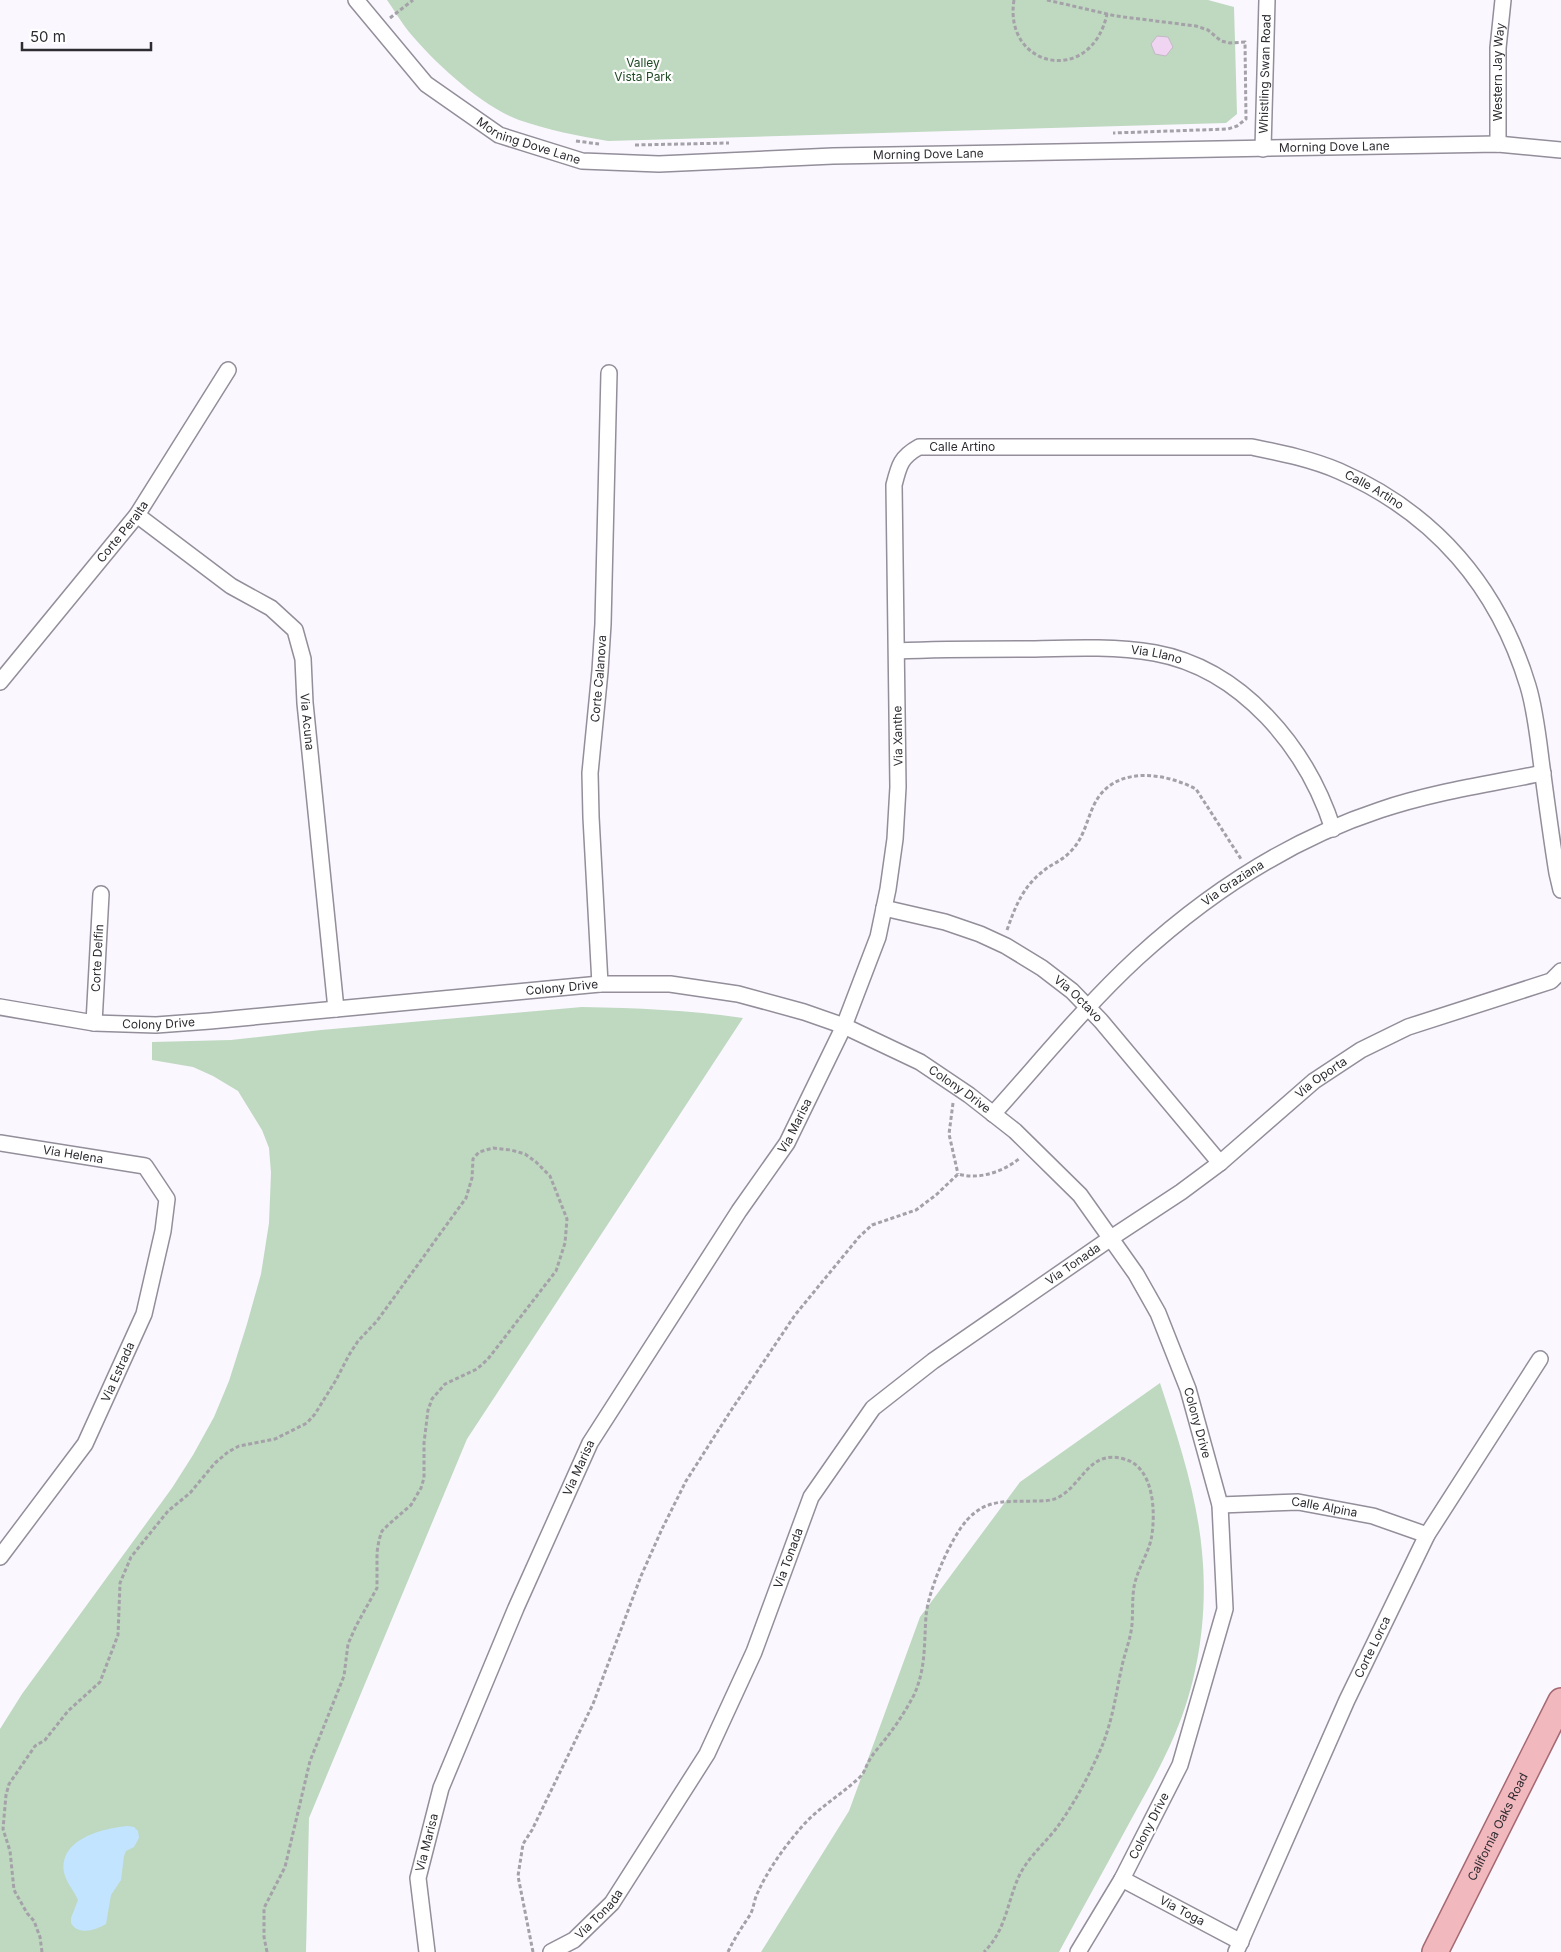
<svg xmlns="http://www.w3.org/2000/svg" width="1561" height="1952" viewBox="0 0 1561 1952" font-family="Inter,sans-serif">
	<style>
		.green { fill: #bfd8c0 }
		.water { fill: #c3e4fe }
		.building { fill: #f0d5f3; stroke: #c3b9c4 }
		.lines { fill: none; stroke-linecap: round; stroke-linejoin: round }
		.minor-casing { stroke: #938e9a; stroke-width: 18 }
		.primary-casing { stroke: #a66871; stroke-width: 28 }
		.path { stroke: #a4a2a8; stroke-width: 3; stroke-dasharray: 4 2.5; stroke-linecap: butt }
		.minor { stroke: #fff; stroke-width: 15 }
		.primary { stroke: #f1b8be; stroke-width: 25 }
		.labels { text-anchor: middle; stroke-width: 4.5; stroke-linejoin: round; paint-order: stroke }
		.park-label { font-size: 12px; fill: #1f4a24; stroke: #fff }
		.street-label { font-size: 12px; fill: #2e2c31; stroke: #fff }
	</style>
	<rect width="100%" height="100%" fill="#faf7ff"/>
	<g class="green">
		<path d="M387,0H1208L1234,7L1237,114L1226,123L608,141C578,136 548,130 519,120C481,106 434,62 409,32C401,22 394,10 387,0Z"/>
		<path d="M582,1007C637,1008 688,1010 743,1018L467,1439L309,1818L306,1952H0V1729L22,1694L172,1488L193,1455L214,1417L229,1381L247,1324L261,1274L269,1223L271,1173L269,1148L262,1130L238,1091L213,1076L193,1067L152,1060V1042L231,1040L321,1030Z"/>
		<path d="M1160,1383C1178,1438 1197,1495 1202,1552C1208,1613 1199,1678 1175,1734C1161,1767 1143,1798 1126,1829C1104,1870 1081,1911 1059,1952H761L849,1811L920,1617L1020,1482Z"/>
	</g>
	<path class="water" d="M128,1826L134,1827L138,1831L139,1838L134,1847L126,1851L124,1856L121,1880L111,1895L106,1924C96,1930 78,1936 71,1923V1918L78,1900C74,1890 66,1883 64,1872C59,1839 103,1828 128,1826Z"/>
	<path class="building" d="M1157,36L1168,37L1173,47L1166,56L1155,54L1151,44Z"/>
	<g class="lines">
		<g class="minor-casing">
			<g id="minor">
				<path id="s1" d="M356,0L426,84L499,135L582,161L659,164L833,156L1498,144L1561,150"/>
				<path id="s2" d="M1498,144V48L1503,0"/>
				<path id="s3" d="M1263,149L1267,0"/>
				<path id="s4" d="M137,515L231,586L271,608L295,630L303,659L305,703L336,1009"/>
				<path id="s5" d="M897,651C941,649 985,649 1030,649C1071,648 1113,646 1155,653C1242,669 1307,748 1333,829"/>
				<path id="s6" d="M0,682L137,515L228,370"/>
				<path id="s7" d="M884,908L945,922L980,934L1006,946L1042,968L1072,991L1101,1021L1220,1163"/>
				<path id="s8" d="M600,984L591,817L590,773L600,671L603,624L609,373"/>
				<path id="s9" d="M0,1007L94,1023L156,1025L210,1021L600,984H670L738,994L804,1012L844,1026L920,1062L969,1095L1015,1131L1080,1195L1136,1274L1158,1313L1188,1389L1220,1505L1225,1609L1180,1765L1122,1879L1078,1952"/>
				<path id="s10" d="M94,1023L101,894"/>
				<path id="s11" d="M993,1114C1040,1062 1085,1006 1137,958C1208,893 1289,840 1380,810C1433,792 1489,784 1543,773"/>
				<path id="s12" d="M0,1143L145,1166L167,1199L163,1231L144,1314L85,1444L0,1557"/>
				<path id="s13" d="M1220,1505L1298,1502L1373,1516L1427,1535"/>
				<path id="s14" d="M1122,1879L1241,1942"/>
				<path id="s15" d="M427,1952L418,1878L441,1788L516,1608L590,1443L739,1211L787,1143L844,1026L878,937L888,889L895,839L898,787L894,485C899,465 901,457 919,447H1252C1281,453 1311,459 1339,471C1435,513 1498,587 1528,686C1535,709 1538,736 1541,760C1546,798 1551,836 1557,873L1561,890"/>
				<path id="s16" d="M551,1952L574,1940L612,1903L707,1754L754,1652L811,1497L873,1408L933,1361L1111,1238L1181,1192L1220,1163L1314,1081L1361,1050L1408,1027L1551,981L1561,971"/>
				<path id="s17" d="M1236,1952L1347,1700L1427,1535L1540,1359"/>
			</g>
		</g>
		<g class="primary-casing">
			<g id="primary">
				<path id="s18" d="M1435,1952L1561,1701"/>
			</g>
		</g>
		<g class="path">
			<path d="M1014,0C1003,68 1091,87 1107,14"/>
			<path d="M1047,0L1116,16L1196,26L1208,30L1221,41L1230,43L1245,42L1246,119L1237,126L1228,129L1113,133"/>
			<path d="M390,18L413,0"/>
			<path d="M576,141L599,144"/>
			<path d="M635,145L729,143"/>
			<path d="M1007,930C1015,907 1023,887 1042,872C1051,864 1062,861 1070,852C1087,836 1087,812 1100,795C1123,766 1167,774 1196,789L1241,859"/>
			<path d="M953,1103L949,1134L958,1174"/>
			<path d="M42,1952L40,1937L34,1921L27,1913L14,1890L10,1851L3,1829L6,1795L9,1784L35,1746L45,1740L68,1711L100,1682L118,1635L120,1583L131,1557L168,1511L190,1493L215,1463L228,1452L239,1446L275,1439L307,1423L315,1414L336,1380L349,1355L358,1341L377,1321L466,1198L472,1178L473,1159L479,1152L493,1148L511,1150L525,1154L536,1162L550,1176L567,1219L565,1243L556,1271L488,1359L477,1369L445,1384L432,1399L428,1410L424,1443V1478L421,1488L411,1505L388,1525L382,1531L379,1540L377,1552V1588L356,1626L348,1644L344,1676L310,1761L285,1867L264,1908V1937L267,1952"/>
			<path d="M533,1952L518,1876L523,1844L532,1830L593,1704L641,1576L662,1529L686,1481L730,1412L795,1315L859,1237L872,1225L916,1210L936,1195L958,1174C979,1180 1003,1172 1020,1158"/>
			<path d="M728,1952C734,1939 742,1927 750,1915C754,1908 754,1899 758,1892C768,1870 783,1849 799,1830C817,1808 840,1796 860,1777C865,1772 865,1768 869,1761C873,1753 881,1745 887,1737C897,1724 906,1710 914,1695C926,1668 924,1644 926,1616C928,1591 950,1539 967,1520C987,1498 1007,1502 1035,1501C1043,1501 1052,1501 1059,1497C1083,1484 1089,1449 1124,1459C1155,1467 1156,1515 1151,1540C1147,1556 1137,1570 1134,1587C1132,1599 1133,1611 1132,1624C1131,1638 1125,1652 1122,1666C1117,1688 1114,1711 1107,1732C1103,1746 1096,1759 1090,1772C1080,1792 1068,1813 1055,1830C1043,1845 1029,1857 1020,1874C1007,1901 1007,1929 984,1952"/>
		</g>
		<use href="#minor" class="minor"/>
		<use href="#primary" class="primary"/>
	</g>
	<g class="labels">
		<g class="park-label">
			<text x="643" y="67">Valley<tspan x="643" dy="14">Vista Park</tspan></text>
		</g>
		<g class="street-label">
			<text dy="4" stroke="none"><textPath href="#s2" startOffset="72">Western Jay Way</textPath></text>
			<text dy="4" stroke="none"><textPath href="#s3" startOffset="75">Whistling Swan Road</textPath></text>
			<text dy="4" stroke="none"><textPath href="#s1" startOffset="228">Morning Dove Lane</textPath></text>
			<text dy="4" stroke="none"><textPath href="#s1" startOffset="1038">Morning Dove Lane</textPath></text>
			<text dy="4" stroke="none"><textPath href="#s1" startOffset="632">Morning Dove Lane</textPath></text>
			<text dy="4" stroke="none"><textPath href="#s15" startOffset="1672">Calle Artino</textPath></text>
			<text dy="4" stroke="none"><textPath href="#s15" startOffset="2092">Calle Artino</textPath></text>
			<text dy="4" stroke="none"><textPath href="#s6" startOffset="194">Corte Peralta</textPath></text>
			<text dy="4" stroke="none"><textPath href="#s5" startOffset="260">Via Llano</textPath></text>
			<text dy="4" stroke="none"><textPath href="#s8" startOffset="306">Corte Calanova</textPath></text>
			<text dy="4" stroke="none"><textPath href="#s4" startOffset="289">Via Acuna</textPath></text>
			<text transform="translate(898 736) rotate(-91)" y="4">Via Xanthe</text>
			<text dy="4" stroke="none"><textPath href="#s11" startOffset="334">Via Graziana</textPath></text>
			<text dy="4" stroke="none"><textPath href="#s10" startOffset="65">Corte Delfin</textPath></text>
			<text dy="4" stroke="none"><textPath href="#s9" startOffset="565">Colony Drive</textPath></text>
			<text dy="4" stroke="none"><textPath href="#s7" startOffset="218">Via Octavo</textPath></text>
			<text dy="4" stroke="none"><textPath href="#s9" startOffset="160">Colony Drive</textPath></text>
			<text dy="4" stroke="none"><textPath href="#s16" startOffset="1199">Via Oporta</textPath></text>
			<text dy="4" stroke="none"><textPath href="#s9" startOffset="985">Colony Drive</textPath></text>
			<text dy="4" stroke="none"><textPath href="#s15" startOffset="921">Via Marisa</textPath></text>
			<text dy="4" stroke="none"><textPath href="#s12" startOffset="74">Via Helena</textPath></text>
			<text dy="4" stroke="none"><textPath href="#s16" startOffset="888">Via Tonada</textPath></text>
			<text transform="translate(118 1372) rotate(-66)" y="4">Via Estrada</text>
			<text dy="4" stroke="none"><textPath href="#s9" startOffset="1404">Colony Drive</textPath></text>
			<text dy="4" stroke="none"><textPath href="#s15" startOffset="516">Via Marisa</textPath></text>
			<text dy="4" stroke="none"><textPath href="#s13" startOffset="105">Calle Alpina</textPath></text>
			<text dy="4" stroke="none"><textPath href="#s16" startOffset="468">Via Tonada</textPath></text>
			<text dy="4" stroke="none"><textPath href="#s17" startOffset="334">Corte Lorca</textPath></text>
			<text transform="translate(1149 1826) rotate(-63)" y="4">Colony Drive</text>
			<text dy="4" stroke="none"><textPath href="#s18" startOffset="140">California Oaks Road</textPath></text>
			<text dy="4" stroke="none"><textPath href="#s15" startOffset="111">Via Marisa</textPath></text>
			<text dy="4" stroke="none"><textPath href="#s14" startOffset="68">Via Toga</textPath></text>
			<text dy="4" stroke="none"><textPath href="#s16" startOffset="62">Via Tonada</textPath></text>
		</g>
	</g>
	<path d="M22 42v8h129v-8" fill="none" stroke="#2e2c31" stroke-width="2.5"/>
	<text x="30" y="42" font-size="15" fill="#2e2c31" stroke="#ffffff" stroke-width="4" paint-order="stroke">50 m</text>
</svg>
